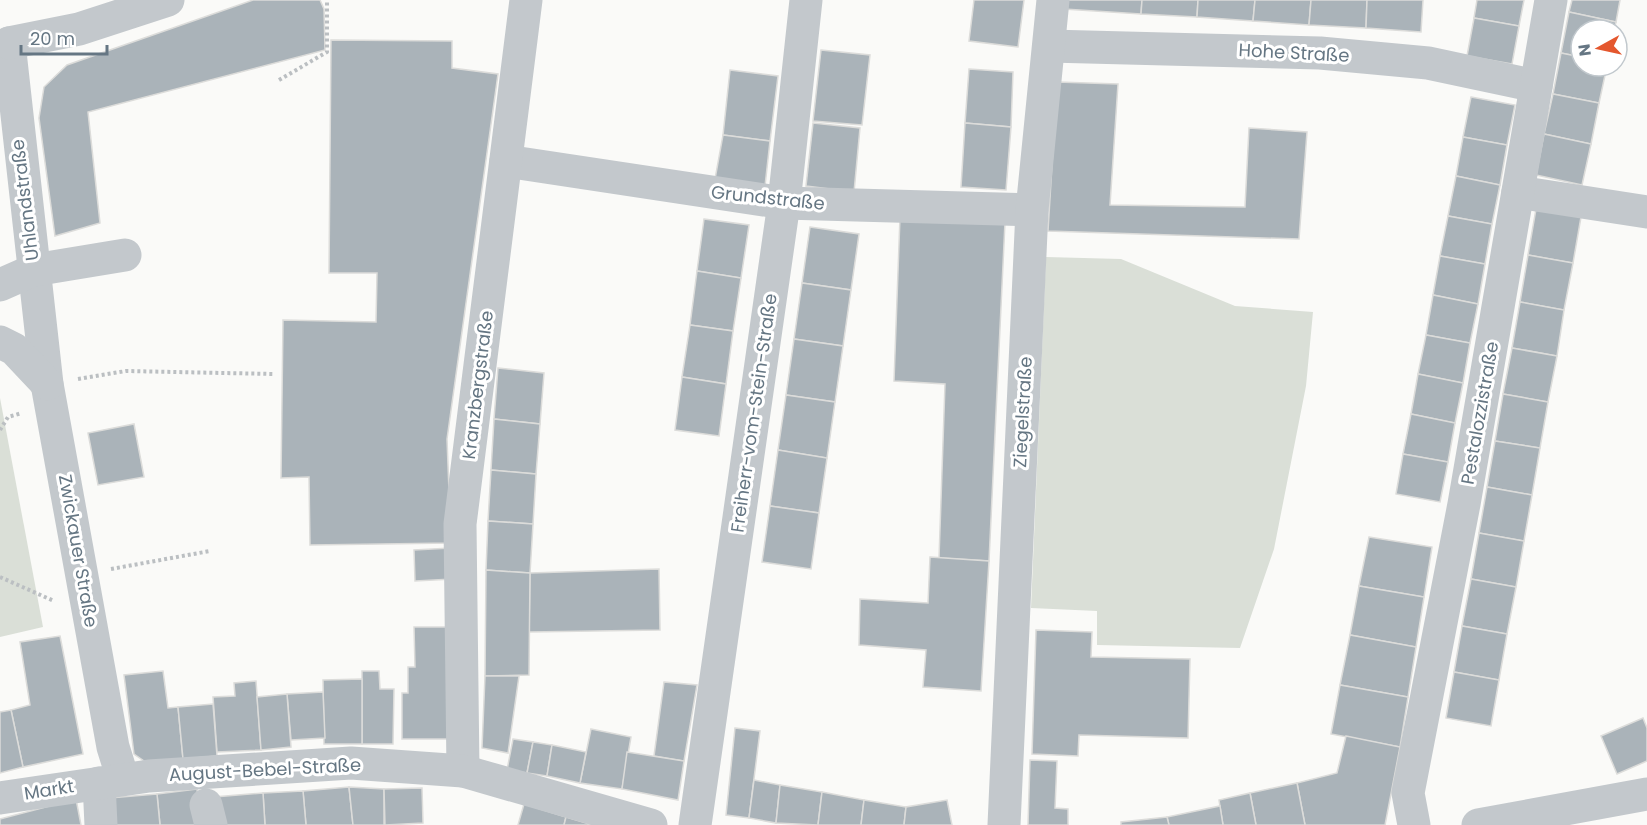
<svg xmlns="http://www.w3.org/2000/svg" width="1647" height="825" viewBox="0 0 1647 825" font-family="Poppins,sans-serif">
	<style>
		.green { fill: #dadfd7 }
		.building { fill: #aab3b9; stroke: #dcdcda; stroke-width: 1.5 }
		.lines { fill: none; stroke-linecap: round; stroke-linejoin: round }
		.path { stroke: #bbbfc2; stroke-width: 4; stroke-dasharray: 3 3; stroke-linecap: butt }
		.minor { stroke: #c3c8cc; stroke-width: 33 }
		.labels { text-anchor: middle; stroke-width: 6; stroke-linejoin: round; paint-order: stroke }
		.street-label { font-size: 18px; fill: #657683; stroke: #fff }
	</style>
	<rect width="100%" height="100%" fill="#fafaf8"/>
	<g class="green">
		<path d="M1046,257L1121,259L1235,306L1313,312L1306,386L1274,549L1240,648L1097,645V611L1031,608Z"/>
		<path d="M0,398L43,627L0,637Z"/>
	</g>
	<g class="building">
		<path d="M253,0H320L324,9L325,50L88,112L100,223L55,236L39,118L44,87L67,65Z"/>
		<path d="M974,0H1024L1018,47L969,41Z"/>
		<path d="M1065,0H1142L1141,14L1064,9Z"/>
		<path d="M1142,0H1198L1197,17L1141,14Z"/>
		<path d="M1198,0H1255L1253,21L1197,17Z"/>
		<path d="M1255,0H1311L1309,25L1253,21Z"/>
		<path d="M1311,0H1367L1366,28L1309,25Z"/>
		<path d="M1367,0H1423L1421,32L1366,28Z"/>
		<path d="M1477,0H1524L1519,26L1474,18Z"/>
		<path d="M1572,0H1620L1616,22L1569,12Z"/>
		<path d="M1569,12L1616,22L1614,30H1581V57L1561,53Z"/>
		<path d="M1474,18L1519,26L1512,64L1467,56Z"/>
		<path d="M331,40L452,41V68L498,74L447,439L451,543L310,545L309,477L281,478L283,320L376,322L377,273H329Z"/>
		<path d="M821,50L870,55L862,125L813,121Z"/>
		<path d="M1561,53L1581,57V66H1607L1599,103L1553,94Z"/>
		<path d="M969,69L1013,72L1011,127L965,123Z"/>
		<path d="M730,70L778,76L770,141L723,135Z"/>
		<path d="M1057,82L1118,84L1110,205L1245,207L1249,128L1307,132L1299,239L1048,231Z"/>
		<path d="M1553,94L1599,103L1591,144L1544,134Z"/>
		<path d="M1471,97L1515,105L1507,145L1463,137Z"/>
		<path d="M813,123L860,128L854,192L806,186Z"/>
		<path d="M965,123L1011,127L1006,190L961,187Z"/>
		<path d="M1544,134L1591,144L1582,185L1536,175Z"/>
		<path d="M723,135L770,141L765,186L715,179Z"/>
		<path d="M1463,137L1507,145L1500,185L1456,176Z"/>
		<path d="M1456,176L1500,185L1492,224L1448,216Z"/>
		<path d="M1536,209L1581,217L1573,263L1528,255Z"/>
		<path d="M1448,216L1492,224L1485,264L1440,256Z"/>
		<path d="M900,217L1005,222L989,561L939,558L945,384L894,381Z"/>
		<path d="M704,219L749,225L741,278L697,271Z"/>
		<path d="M810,227L859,234L851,290L802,283Z"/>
		<path d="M1528,255L1573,263L1564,310L1520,302Z"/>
		<path d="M1440,256L1485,264L1478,304L1433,295Z"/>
		<path d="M697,271L741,278L733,331L690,325Z"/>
		<path d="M802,283L851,290L843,346L794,339Z"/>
		<path d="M1433,295L1478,304L1470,343L1426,335Z"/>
		<path d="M1520,302L1564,310L1557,356L1512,348Z"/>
		<path d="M690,325L733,331L726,384L682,377Z"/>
		<path d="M1426,335L1470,343L1463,383L1418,374Z"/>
		<path d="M794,339L843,346L835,402L786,395Z"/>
		<path d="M1512,348L1557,356L1548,402L1503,394Z"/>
		<path d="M498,368L544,373L540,424L494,419Z"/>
		<path d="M1418,374L1463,383L1455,423L1411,414Z"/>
		<path d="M682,377L726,384L719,436L675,430Z"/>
		<path d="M1503,394L1548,402L1540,448L1495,441Z"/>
		<path d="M786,395L835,402L827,458L778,450Z"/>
		<path d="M1411,414L1455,423L1448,462L1403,454Z"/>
		<path d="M494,419L540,424L536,474L491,470Z"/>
		<path d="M134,424L144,477L98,485L88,433Z"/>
		<path d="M1495,441L1540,448L1532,495L1487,487Z"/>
		<path d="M778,450L827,458L819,513L770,506Z"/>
		<path d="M1403,454L1448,462L1440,502L1396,494Z"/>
		<path d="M491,470L536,474L533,524L488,521Z"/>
		<path d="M1487,487L1532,495L1524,541L1479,533Z"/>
		<path d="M770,506L819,513L811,569L762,562Z"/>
		<path d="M488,521L533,524L530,573L486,570Z"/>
		<path d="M1479,533L1524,541L1516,587L1471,579Z"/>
		<path d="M1369,537L1432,547L1424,597L1359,586Z"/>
		<path d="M451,548L453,579L415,581L414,550Z"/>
		<path d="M930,557L989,561L981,691L923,687L926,650L859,645L860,599L928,603Z"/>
		<path d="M659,569L660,630L529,632L530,573Z"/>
		<path d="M486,570L530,573L529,675L485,676Z"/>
		<path d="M1471,579L1516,587L1507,634L1462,626Z"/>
		<path d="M1359,586L1424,597L1416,647L1350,635Z"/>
		<path d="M1462,626L1507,634L1499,680L1454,672Z"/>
		<path d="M414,627H449L450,739H402V693H408V667H415Z"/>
		<path d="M1036,630L1092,632L1091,657L1190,659L1188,738L1079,735L1078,756L1032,754Z"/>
		<path d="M1350,635L1416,647L1408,697L1340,685Z"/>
		<path d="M60,636L83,754L23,767L11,710L30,705L20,642Z"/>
		<path d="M163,671L168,708L178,707L183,759L147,763L134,754L124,675Z"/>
		<path d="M362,671H379L380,689H394L393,744H362Z"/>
		<path d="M1454,672L1499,680L1491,726L1446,718Z"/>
		<path d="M485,676H519L508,753L482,748Z"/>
		<path d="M362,679V744H324L323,680Z"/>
		<path d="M256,681L261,750L217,752L213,697L235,696L234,683Z"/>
		<path d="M664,682L697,685L684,761L654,756Z"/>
		<path d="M1340,685L1408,697L1400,747L1331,734Z"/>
		<path d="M323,692L325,738L291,740L287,694Z"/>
		<path d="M287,694L291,747L261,750L257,697Z"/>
		<path d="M213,704L217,756L183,759L178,707Z"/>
		<path d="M11,710L23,767L0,773V712Z"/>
		<path d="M1643,718L1647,728V761L1617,774L1601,736Z"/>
		<path d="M735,728L760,731L749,818L726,815Z"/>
		<path d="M591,729L631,737L622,789L580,783Z"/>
		<path d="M1346,736L1400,747L1385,825H1305L1297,783L1337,773Z"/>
		<path d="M513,739L533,742L527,773L507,770Z"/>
		<path d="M533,742L552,745L547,776L527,773Z"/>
		<path d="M552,745L586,752L580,783L547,776Z"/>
		<path d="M627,752L684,761L678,800L622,789Z"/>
		<path d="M1030,760L1057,761L1055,808L1068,809V825H1028Z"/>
		<path d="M754,780L780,785L776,823L749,818Z"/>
		<path d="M1297,783L1305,825H1256L1250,793Z"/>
		<path d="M780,785L822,792L818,825L776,823Z"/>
		<path d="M349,787L353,825H306L303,791Z"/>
		<path d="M349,787L384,789V825H353Z"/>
		<path d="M422,788L423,823L385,825L384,789Z"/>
		<path d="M197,789L201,825H160L157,794Z"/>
		<path d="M303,791L306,825H265L263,793Z"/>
		<path d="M822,792L864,800L861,825H818Z"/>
		<path d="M263,793L265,825H216L214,797Z"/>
		<path d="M1250,793L1256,825H1223L1219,800Z"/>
		<path d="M157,794L160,825H111L109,798Z"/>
		<path d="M76,799L81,825H0V819Z"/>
		<path d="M864,800L906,807L904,825H861Z"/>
		<path d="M947,800L952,825H904L906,807Z"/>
		<path d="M524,804L566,817L564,825H518Z"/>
		<path d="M1220,806L1223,825H1169L1167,817Z"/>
		<path d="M566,817L593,825H564Z"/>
		<path d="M1167,817L1169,825H1121V822Z"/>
	</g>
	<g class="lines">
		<g class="path">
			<path d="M279,80L327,52V0"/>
			<path d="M78,379L126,371L273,374"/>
			<path d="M0,430L8,417L22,413"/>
			<path d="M111,569L210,551"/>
			<path d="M0,577L54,601"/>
		</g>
		<g class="minor">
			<path d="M9,43L47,384L113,747L123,779"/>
			<path d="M9,43L79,29L168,0"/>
			<path d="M1049,46L1320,53L1428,63L1536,86"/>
			<path d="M506,161L784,203L1032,210"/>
			<path d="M1518,192L1647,212"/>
			<path d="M0,285L34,270L125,255"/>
			<path d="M0,342L14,349L47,384"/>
			<path d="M463,771L460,524L526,0"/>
			<path d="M99,783L101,825"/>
			<path d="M0,798L149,776L351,763L463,771L651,825"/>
			<path d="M206,805L211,825"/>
			<path d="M695,825L784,203L806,0"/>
			<path d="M1004,825L1032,210L1053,0"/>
			<path d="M1414,825L1408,793L1464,504L1551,0"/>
			<path d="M1478,825L1647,794"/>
		</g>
	</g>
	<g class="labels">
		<g class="street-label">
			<text transform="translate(1294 53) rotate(3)" y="6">Hohe Straße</text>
			<text transform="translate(768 198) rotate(6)" y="6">Grundstraße</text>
			<text transform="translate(25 200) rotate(-97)" y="6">Uhlandstraße</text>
			<text transform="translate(478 385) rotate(-83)" y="6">Kranzbergstraße</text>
			<text transform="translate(1023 412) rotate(-87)" y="6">Ziegelstraße</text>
			<text transform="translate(754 413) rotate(-82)" y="6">Freiherr-vom-Stein-Straße</text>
			<text transform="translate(1480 413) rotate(-80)" y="6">Pestalozzistraße</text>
			<text transform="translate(78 551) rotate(80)" y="6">Zwickauer Straße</text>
			<text transform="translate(265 770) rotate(-3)" y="6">August-Bebel-Straße</text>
			<text transform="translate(49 790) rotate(-9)" y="6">Markt</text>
		</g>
	</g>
	<g transform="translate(1599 48) rotate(262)"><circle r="28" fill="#ffffff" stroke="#c1c8cd" stroke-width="1.5"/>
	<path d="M0-4.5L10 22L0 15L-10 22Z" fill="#e4572e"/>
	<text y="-9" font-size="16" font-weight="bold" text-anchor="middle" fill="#657683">N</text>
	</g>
	<path d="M21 45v9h86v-9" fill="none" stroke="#657683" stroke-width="3"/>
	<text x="30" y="45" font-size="18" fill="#657683" stroke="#ffffff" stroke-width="4.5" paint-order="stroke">20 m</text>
</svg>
